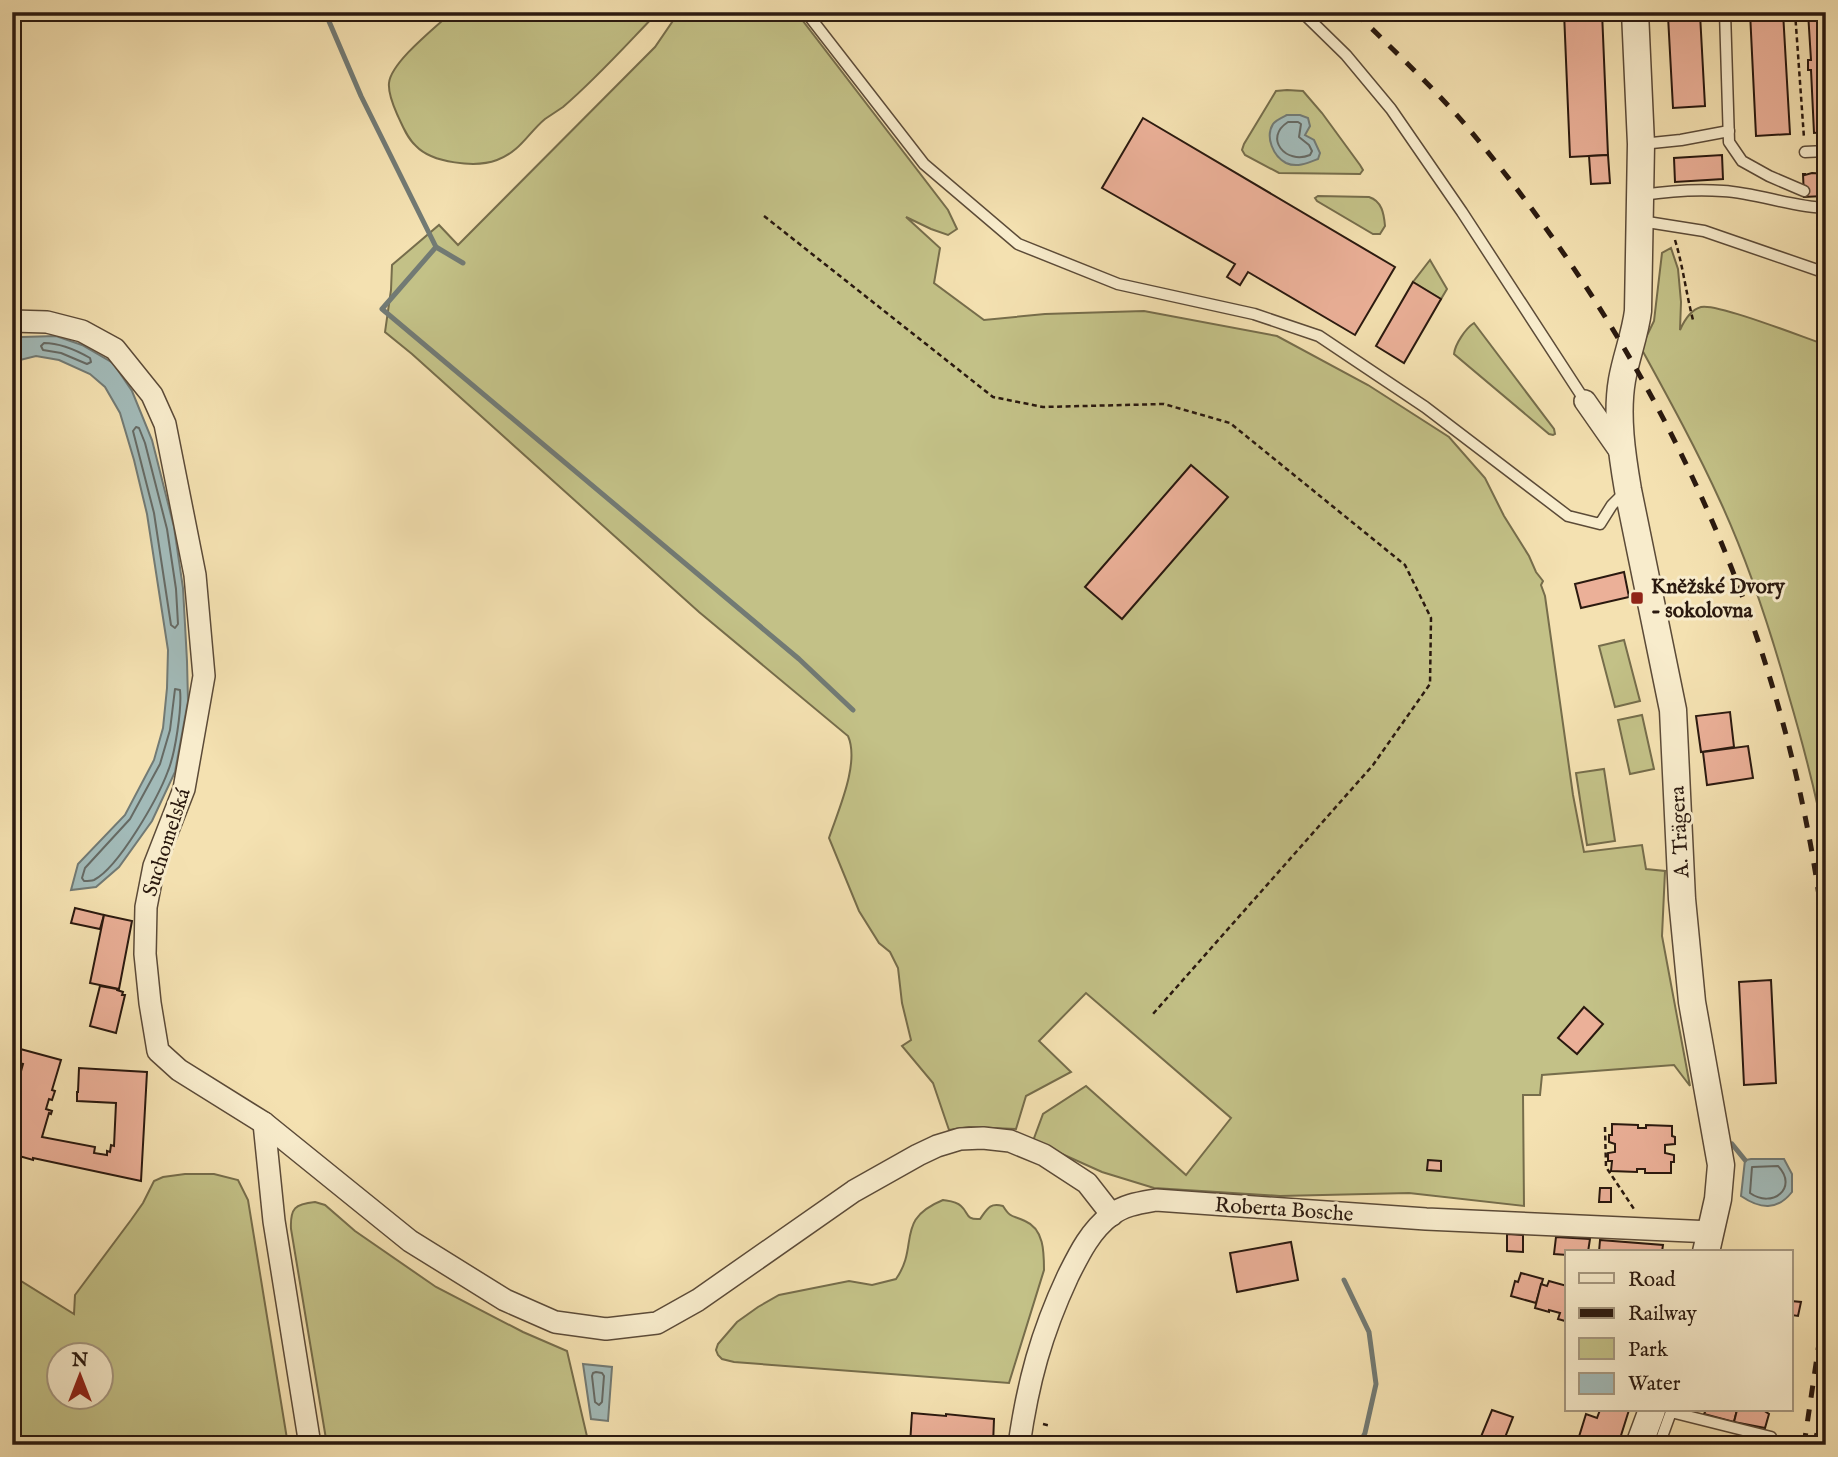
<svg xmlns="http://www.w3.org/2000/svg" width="1838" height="1457" viewBox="0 0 1838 1457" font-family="'IM FELL English',serif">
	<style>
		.green { fill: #c3c187; stroke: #766d4b; stroke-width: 2; fill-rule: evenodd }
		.water { fill: #a2bab8; stroke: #727a74; stroke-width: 2 }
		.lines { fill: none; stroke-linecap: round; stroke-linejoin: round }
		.shore { stroke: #666a64; stroke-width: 2 }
		.stream { stroke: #727a74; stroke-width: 5 }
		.building { fill: #ebb098; stroke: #2a190f; stroke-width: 2 }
		.service-casing { stroke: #5c4b38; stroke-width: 13 }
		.minor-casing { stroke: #5c4b38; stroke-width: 24 }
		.tertiary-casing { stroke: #5c4b38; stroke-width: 29 }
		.path { stroke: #2a190f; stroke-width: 2.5; stroke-dasharray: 5 3.5; stroke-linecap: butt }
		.service { stroke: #f8eccc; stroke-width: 10 }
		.minor { stroke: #f8eccc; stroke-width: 21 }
		.tertiary { stroke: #f8eccc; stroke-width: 26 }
		.rail { stroke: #2a190f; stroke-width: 5; stroke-dasharray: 12 12; stroke-linecap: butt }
		.poi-dot { fill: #8f2418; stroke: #f8eccc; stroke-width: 2.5 }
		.labels { text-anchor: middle; stroke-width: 6; stroke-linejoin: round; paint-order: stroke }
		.poi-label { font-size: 21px; font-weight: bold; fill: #2a190f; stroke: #f8eccc; text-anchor: start }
		.street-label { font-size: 21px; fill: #2a190f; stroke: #f8eccc }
	</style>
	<rect width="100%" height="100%" fill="#f4e1b1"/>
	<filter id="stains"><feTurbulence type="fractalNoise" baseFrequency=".00286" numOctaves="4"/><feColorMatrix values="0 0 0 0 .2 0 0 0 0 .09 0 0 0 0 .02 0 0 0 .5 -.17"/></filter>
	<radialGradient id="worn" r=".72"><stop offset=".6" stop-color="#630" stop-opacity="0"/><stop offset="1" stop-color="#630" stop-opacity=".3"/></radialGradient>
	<g class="green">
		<path d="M452,12H658C627,44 597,78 563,107C557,111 551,115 545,119C528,133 521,151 497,160C476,168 432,163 416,146C407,138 402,125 397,114C393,105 388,93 389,83C391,62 436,27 452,12Z"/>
		<path d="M679,12H796L948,210L957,229L948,235L931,229L906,217L940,248L934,283L984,320L1045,314L1144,311L1277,336L1368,385L1449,437L1485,478L1504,516L1529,556L1536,572L1543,581L1541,585L1545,596L1573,795L1584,852L1642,845L1646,869L1665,871L1662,936L1690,1086L1674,1065L1542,1075L1540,1095H1523L1524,1206L1409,1193L1280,1196L1154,1188L1102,1172L1033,1141L1043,1114L1086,1086L1186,1175L1231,1118L1086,993L1039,1041L1071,1072L1026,1096L1016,1129L969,1127L949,1130L933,1083L902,1046L911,1040L902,1003L898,968L890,952L879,943L859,911L829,838C838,811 860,763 848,736L699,612L412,354L385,332L391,290L392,265L439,225L458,245L655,47Z"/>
		<path d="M1287,90L1303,91L1322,113L1360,165L1363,170L1360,174L1279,173L1245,155L1242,150L1244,144L1276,91Z"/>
		<path d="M1318,196L1369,197C1382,201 1384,214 1385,226L1380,234H1373L1317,201L1315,198Z"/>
		<path d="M1671,248L1678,269L1681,302L1680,330C1684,321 1690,310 1701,307C1717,303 1805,338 1826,345V848C1817,796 1803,744 1788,693C1770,629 1749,564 1721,503C1697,450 1669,399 1641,348L1654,321L1662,253Z"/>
		<path d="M1430,260L1447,289L1441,299L1413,282Z"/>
		<path d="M1474,323L1554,429L1555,434L1553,435L1549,434L1454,354C1455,344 1466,328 1474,323Z"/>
		<path d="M1624,640L1640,701L1615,707L1599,646Z"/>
		<path d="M1642,715L1654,769L1630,774L1618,720Z"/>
		<path d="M1604,769L1615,841L1587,845L1576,773Z"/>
		<path d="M185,1174H214L238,1180L248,1200L288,1445H12V1308L16,1278L74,1314L75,1295L131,1220L143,1203L154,1181L163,1177ZM60,1356H102V1398H60Z"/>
		<path d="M943,1200C949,1201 956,1201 961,1206C969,1213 965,1220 980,1219C987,1209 990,1202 1003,1206C1011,1219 1013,1215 1025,1221C1044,1229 1044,1252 1044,1270L1009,1383L734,1362L722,1359L718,1355L716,1350L718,1344L737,1322L758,1307L779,1295L849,1281L872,1285L896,1279C920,1245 894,1220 943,1200Z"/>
		<path d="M315,1202L325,1205L355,1231L436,1287L523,1332L567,1351L589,1445H327L291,1229C290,1208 295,1204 315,1202Z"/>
	</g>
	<g class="water">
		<path d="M1287,115H1300L1308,118L1310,126L1305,135L1314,140L1320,153L1318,159C1308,163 1297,168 1286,163C1273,156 1265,137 1273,124C1276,120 1283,117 1287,115Z"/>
		<path d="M56,336L82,345L113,363L132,391L152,440L174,527L183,588L187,661L188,701L175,772L152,821L119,867L96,887L71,890L78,864L125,815L154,760L163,728L167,688L168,650L147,514L134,460L120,413L105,387L90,374L59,360L36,356L12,362V339L22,337Z"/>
		<path d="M1751,1159H1784L1792,1174V1192C1777,1211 1760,1209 1741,1196L1745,1160Z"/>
		<path d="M583,1364L612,1367L608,1421L591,1419Z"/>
	</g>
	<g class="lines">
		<g class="shore">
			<path d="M1288,122H1298L1301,124L1299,137L1309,145L1312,151L1310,155C1286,165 1263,138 1288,122Z"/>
			<path d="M44,343C61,343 76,350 90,358L91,362L87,364L61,353L43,350L41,346Z"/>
			<path d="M136,427L139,428L145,443L167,529L176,589L178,624L175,628L171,625L154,513L133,431Z"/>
			<path d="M175,689L180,690C182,709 175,754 168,771C158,798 119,867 94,880C91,881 87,881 84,881L82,878L85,868L130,819L160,764L170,730Z"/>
			<path d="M1778,1166C1799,1188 1772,1209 1750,1193L1752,1167Z"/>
			<path d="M596,1372L602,1373L604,1376L602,1402L599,1405L595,1402L592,1376L593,1373Z"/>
		</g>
		<g class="stream">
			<path d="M325,12L361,96L436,247L382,309L799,659L853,710"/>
			<path d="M436,247L463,263"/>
			<path d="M1732,1144L1745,1160"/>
			<path d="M1344,1280L1369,1332L1376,1384L1365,1433L1359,1445"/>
		</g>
	</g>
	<g class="building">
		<path d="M1564,12H1602L1608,155L1570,157Z"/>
		<path d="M1750,12H1783L1790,134L1756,136Z"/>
		<path d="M1808,12H1826V132L1814,133L1811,70H1808V60H1811Z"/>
		<path d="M1700,14L1705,106L1673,108L1668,16Z"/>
		<path d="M1143,118L1395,267L1355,335L1248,272L1240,285L1227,277L1235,264L1102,188Z"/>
		<path d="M1608,155L1610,183L1591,184L1589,156Z"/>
		<path d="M1722,155L1723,179L1675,182L1674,158Z"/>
		<path d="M1812,173L1826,174V195L1824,196L1804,197L1803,174H1805V175Z"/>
		<path d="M1413,282L1441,299L1404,363L1376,346Z"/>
		<path d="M1191,465L1228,497L1122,619L1085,587Z"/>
		<path d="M1624,572L1629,597L1581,608L1575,584Z"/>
		<path d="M1730,712L1734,747L1701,752L1696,716Z"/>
		<path d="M1748,746L1753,778L1707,785L1703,752Z"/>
		<path d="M75,908L104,915L100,929L71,923Z"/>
		<path d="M104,915L132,921L119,989L90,983Z"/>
		<path d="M1771,980L1776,1083L1744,1085L1739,982Z"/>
		<path d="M100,986L117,989V990L123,992L122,995H125L116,1033L90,1026Z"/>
		<path d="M1584,1007L1603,1024L1577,1054L1558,1038Z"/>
		<path d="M13,1047L61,1060L52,1090L55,1091L52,1100L49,1099L46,1109L52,1111L51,1114L49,1113L42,1137L95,1147L94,1153L107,1155V1151L110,1152L111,1145L114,1146L116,1103L77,1101V1092H78L79,1068L147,1072L141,1181L33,1158V1160L12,1154V1092L15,1093L23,1064L12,1061Z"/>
		<path d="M1612,1124L1638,1125V1128H1646V1125L1672,1126V1136L1675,1137V1144L1665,1145V1153L1674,1155V1162H1671V1173H1645V1169H1637V1172L1611,1171L1612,1161H1608V1153L1615,1152V1144L1609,1142V1135H1612Z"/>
		<path d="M1428,1160L1441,1161V1171L1427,1170Z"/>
		<path d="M1600,1188H1611V1202H1599Z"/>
		<path d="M1507,1234L1523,1235V1252L1507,1251Z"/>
		<path d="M1556,1237L1590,1239L1588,1252H1567V1255L1554,1254Z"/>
		<path d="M1600,1240L1663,1245L1662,1252H1599Z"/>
		<path d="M1291,1242L1298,1280L1237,1292L1230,1253Z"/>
		<path d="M1521,1273L1543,1279L1536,1303L1511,1296L1515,1281L1518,1282Z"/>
		<path d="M1549,1281L1567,1286V1314L1565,1321L1558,1319L1560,1313L1549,1310V1312L1535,1308L1541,1284L1547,1286Z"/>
		<path d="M1791,1301L1801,1302L1798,1316L1791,1315Z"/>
		<path d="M1492,1410L1513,1417L1502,1445H1491L1480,1439Z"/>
		<path d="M1600,1410H1629L1618,1445H1592L1578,1440L1586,1414L1597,1418Z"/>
		<path d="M1706,1410H1737L1734,1422L1704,1414Z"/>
		<path d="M1737,1410H1763L1769,1414L1765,1428L1734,1422Z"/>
		<path d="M912,1413L946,1416V1414L994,1419L993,1445H910Z"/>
	</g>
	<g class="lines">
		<g class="service-casing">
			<g id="service">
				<path d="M806,12L924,164L1018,244L1118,284L1254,314L1319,336L1425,407L1568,516L1600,524L1612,505L1626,491"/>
				<path d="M1302,12L1346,55L1391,109L1462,212L1585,401"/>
				<path d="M1725,12L1729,142L1742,161L1769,176L1804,191"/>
				<path d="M1642,144L1681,140L1729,131"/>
				<path d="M1805,152L1826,151"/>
				<path d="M1642,195C1669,191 1696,189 1723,191C1758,193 1791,207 1826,208"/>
				<path d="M1641,221L1704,231L1826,273"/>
				<path d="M1659,1445L1671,1412L1771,1437"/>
			</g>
		</g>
		<g class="minor-casing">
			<g id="minor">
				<path d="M12,321L47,322L82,331L115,349L152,395L165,424L195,575L204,676L184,789L154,866L146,907L145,954L150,1003L158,1051L179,1070L264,1123L410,1241L505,1300L555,1322L606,1329L657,1323L698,1300L854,1191L918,1155L937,1146L960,1139L983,1138L1010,1141L1044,1155L1087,1183L1112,1215"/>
				<path d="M1585,401L1622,454"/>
				<path d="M264,1123L274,1221L310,1445"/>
				<path d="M1019,1445C1028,1382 1041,1334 1068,1276C1079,1254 1090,1231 1111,1215C1124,1205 1139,1203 1156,1200L1426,1219L1712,1232"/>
			</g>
		</g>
		<g class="tertiary-casing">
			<g id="tertiary">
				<path d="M1635,12L1641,144L1638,311C1635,335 1626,357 1622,380C1616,415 1622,455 1628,490L1673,710L1682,899L1692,1002L1721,1165L1718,1199L1706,1252"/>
				<path d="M1639,1445L1652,1410"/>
			</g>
		</g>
		<g class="path">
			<path d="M1795,12L1804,138"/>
			<path d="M764,216L993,397L1043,407L1164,404L1230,423L1405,565L1431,618L1430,684L1373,765L1152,1015"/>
			<path d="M1675,240C1683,266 1686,293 1693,320"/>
			<path d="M1605,1127L1606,1167L1634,1209"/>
			<path d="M1043,1424L1051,1426"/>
		</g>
		<use href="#service" class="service"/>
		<use href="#minor" class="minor"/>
		<use href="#tertiary" class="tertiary"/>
		<g class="rail">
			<path d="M1355,12C1397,54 1441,94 1478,140C1670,373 1793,650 1826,950"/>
			<path d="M1804,1445L1826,1296"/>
			<path d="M1814,1445L1826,1399"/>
		</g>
	</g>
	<rect class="poi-dot" x="1630" y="591" width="14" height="14" rx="3.5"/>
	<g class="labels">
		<g class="poi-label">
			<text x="1651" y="593">Kněžské Dvory<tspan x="1651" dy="24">- sokolovna</tspan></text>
		</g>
		<g class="street-label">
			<text transform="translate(1679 832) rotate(-93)" y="7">A. Trägera</text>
			<text transform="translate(166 842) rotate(-72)" y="7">Suchomelská</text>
			<text transform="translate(1284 1209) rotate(4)" y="7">Roberta Bosche</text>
		</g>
	</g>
	<rect width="1838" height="1457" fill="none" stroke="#f4e1b1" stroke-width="42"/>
	<rect x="14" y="14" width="1810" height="1429" fill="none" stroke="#2a190f" stroke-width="3.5"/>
	<rect x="21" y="21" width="1796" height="1415" fill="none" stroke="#2a190f" stroke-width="2"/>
	<rect x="1565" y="1250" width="228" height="161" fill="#f8eccc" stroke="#a69880" stroke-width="2"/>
	<rect x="1579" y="1273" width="35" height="10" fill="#f8eccc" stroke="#a69880" stroke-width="2"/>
	<text x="1628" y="1286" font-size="21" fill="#2a190f">Road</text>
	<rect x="1579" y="1308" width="35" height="10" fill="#2a190f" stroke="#a69880" stroke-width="2"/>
	<text x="1628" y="1320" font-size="21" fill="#2a190f">Railway</text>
	<rect x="1579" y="1338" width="35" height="21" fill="#c3c187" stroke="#a69880" stroke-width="2"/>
	<text x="1628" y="1356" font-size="21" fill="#2a190f">Park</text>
	<rect x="1579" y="1373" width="35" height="21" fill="#a2bab8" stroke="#a69880" stroke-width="2"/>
	<text x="1628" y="1390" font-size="21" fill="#2a190f">Water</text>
	<g transform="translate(80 1376)"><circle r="33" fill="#f8eccc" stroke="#a69880" stroke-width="2"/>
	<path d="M0-5L12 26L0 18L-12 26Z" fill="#8f2418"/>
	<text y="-10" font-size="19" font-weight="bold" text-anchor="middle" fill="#2a190f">N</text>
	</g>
	<rect width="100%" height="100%" filter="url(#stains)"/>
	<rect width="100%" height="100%" fill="url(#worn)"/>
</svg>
